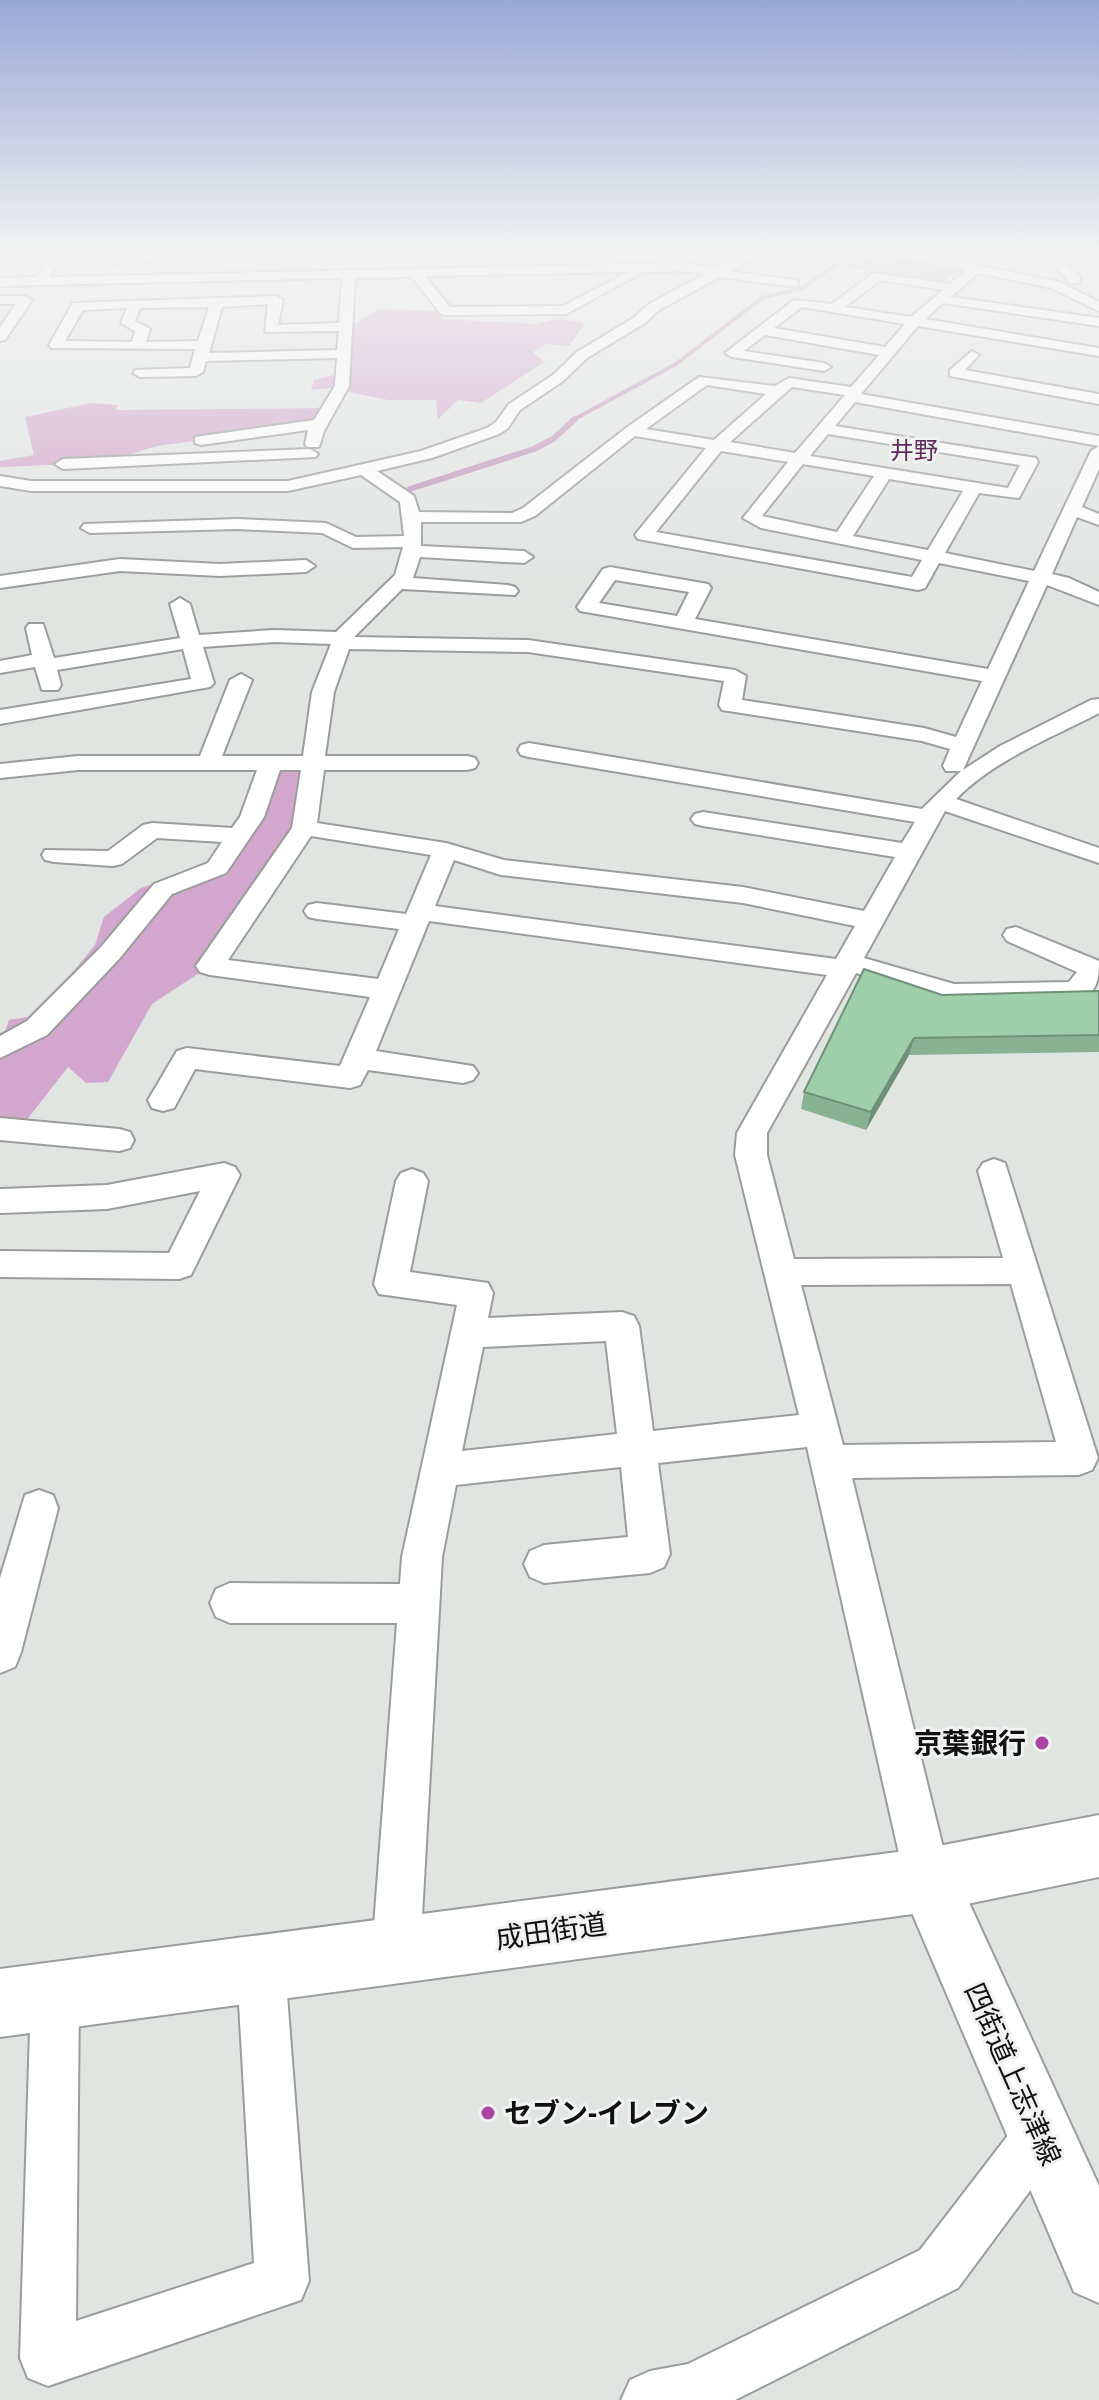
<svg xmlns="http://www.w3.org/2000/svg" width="1099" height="2400" viewBox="0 0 1099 2400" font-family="'Open Sans','Noto Sans JP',sans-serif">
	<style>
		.forest { fill: #d3a6cd }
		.water { fill: #c296bc }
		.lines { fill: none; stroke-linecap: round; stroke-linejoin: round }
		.stream-far1 { stroke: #c296bc; stroke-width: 4 }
		.stream { stroke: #c296bc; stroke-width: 6 }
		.minor-casing { stroke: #9a9e9b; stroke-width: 4 }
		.major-casing { stroke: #9a9e9b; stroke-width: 4 }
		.highway-casing { stroke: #9a9e9b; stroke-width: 4 }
		.minor { fill: #fff; fill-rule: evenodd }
		.major { fill: #fff; fill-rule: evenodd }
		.highway { fill: #fff; fill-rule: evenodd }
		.wall { fill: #88b292 }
		.shaded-wall { fill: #6f9177 }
		.building { fill: #9ecfaa; stroke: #6f9177; stroke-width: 2 }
		.poi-dot { fill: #ad44a5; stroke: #eff2ef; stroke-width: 3 }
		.labels { text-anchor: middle; stroke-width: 6; stroke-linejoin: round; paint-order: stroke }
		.far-quarter-label { font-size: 24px; fill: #5f2b5a; stroke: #eff2ef }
		.near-poi-label { font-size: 28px; font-weight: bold; fill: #101110; stroke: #eff2ef; text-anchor: end }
		.near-street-label { font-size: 28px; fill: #101110; stroke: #eff2ef }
	</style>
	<rect width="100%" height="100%" fill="#e1e5e2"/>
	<g class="forest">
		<path d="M379,309L446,311L440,319L538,324L557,318L585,323L569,346L546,344L533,352L544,362L481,403L458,400L438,419L436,400H388L329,388L311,390L314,380L342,373L345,329Z"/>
		<path d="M91,403L117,405L116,410L330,408L321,424L157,446L101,463L0,467V461L34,455L25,417Z"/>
		<path d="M271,764L313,765L304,828L210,966L152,1004L108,1082L86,1083L68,1067L18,1131L0,1128V1033L5,1031L9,1020L28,1017L73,972L95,945L104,917L141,888L205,866L243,829Z"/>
	</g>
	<path class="water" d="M885,252L942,265L939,266L958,271L941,283L845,267Z"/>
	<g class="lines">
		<path class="stream-far1" d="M571,421L676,364L762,298L802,288L842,261L864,256L871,250"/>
		<path class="stream" d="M410,489L534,449L553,439L575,419"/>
		<g class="minor-casing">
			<g id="minor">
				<path d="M0,250H12L0,258Z"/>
				<path d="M54,250H66L49,277L682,263L716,268L752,250H807L801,254H762L731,271L793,280L798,281V287L720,277L659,310L645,323L587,358L563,381L520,410L508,428L499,434L432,458L377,471L414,496L419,512L512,513L523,508L626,428L699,377L775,386L789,378L851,387L879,355L765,335L744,351L824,363L831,367L824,371L732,357L725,353L794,300L832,304L873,273L950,284L966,270L885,254L879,250H901L1060,282L1099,302V311L1051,288L978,273L951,297L1099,318V326L943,303L925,319L1099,348V356L918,326L861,394L1099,436V446L855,402L835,426L1036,458L1038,462L1019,498L979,493L945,553L1034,571L1091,451L1099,446V469L1082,507L1099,514V525L1077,517L1052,574L1069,578L1099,592V605L1047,585L963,770L1000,746L1091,700L1099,699V713C1051,738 994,760 956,799L1099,848V863L945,811L864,958L954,984L1069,982L1077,972L1007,941L1003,935L1007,929L1016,927L1099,961C1099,979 1097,995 1077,1000L953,1002L856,973L767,1133V1155L794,1259L1003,1258L978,1171L983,1163L994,1159L1005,1163L1098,1458L1092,1470L1079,1475L852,1478L951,1880L944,1896L928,1903L912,1896L905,1880L807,1447L658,1463L670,1554L664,1567L650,1573L544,1583L530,1577L524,1564L530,1551L544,1545L628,1537L621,1467L456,1485L442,1557L420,1952L413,1969L396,1976L379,1969L372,1952L397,1623H230L216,1617L210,1603L216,1589L230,1583L400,1584L402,1557L457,1305L379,1294L374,1284L396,1181L401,1173L412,1169L423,1173L428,1181L410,1272L488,1283L493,1293L488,1318L622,1312L634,1316L639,1326L653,1431L799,1415L735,1155L737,1133L827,975L429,921L376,1051L473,1066L478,1073L473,1080L463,1083L368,1070L360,1085L350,1088L195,1069L174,1108L163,1111L152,1108L148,1100L177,1051L187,1048L340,1066L370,997L210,975L200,972L196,966L292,828L301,770H280L264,817L226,873L172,894L119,959L47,1035L0,1058V1036L27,1021L101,947L154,884L208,863L222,842L157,838L122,864L113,866L54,862L45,860L42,855L45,850L108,851L143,825L152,823L232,828L240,817L257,770H78L0,778V764L78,756H200L230,680L241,674L252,680L222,756H303L312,692L331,644L274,642L203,647L214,683L210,687L0,724V710L191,679L183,649L57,670L61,685L58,690H42L35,667L0,673V661L32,655L26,628L29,624H43L54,658L180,638L170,604L180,598L190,604L199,635L274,630L336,632L395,575L403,547L353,548L322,533L237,529L90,533L81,528L84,524L237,519L326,523L356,537L404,536L400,502L361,475L288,491H31L0,486V476L31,481H288L421,451L487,428L496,422L509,404L553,375L577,352L635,317L649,304L705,274L682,271L643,272L566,314L446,315L441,314L412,277L355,278L349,386L324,431L319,447H307L305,444L308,430L201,445L195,443V437L314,420L335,386L337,358L206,361L203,372L196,376L140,377L133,373L135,370L190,368L195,349L51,348L49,345L73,303L276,296L283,300L278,325L339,323L342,278L0,286V278L37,277ZM628,272L563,306L450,307L425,276ZM880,280L943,290L911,317L845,307ZM268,304L265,332L339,331L337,350L209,353L222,307ZM209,307L198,341L146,342L150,329L135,321L140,308ZM802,307L905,324L885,347L774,328ZM127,308L121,323L135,331L132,342L65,341L83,310ZM707,385L766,394L714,440L646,429ZM792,387L845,395L795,453L730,442ZM828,434L1020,465L1008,488L810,456ZM635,436L706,448L638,531L635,535L638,539L918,590L925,588L939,563L1029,581L988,669L695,619L711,588L708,584L610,567L603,569L577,607L580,611L982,681L956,737L924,728L742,700L746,676L735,670L528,640L354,637L402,589L515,595L518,591L515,587L508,585L413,578L420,557L524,563L533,557L524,551L421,546V522H521L535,516ZM721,451L788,462L743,518L761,528L922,560L912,577L656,532ZM803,464L874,476L837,532L762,516ZM889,479L963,491L928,550L853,536ZM615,580L689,592L677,616L599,603ZM349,649L528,652L724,681L719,705L722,710L922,741L950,749L943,766L946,771H961L922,809L529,743L521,745L518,750L521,755L529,757L915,822L902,843L703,812L695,814L691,819L695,824L703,826L895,857L864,911L743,887L504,860L446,843L317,823L324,770H467L475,768L478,763L475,758L467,756H325L334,692ZM311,836L431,855L406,914L317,903L308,905L304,911L308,917L317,919L399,929L378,979L228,960ZM454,860L501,875L743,903L855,926L836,959L435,906ZM1011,1284L1056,1442L843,1445L801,1285ZM606,1341L617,1434L462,1451L483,1347Z"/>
				<path d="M110,250H122L119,256L149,255L155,259C144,266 116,267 105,260Z"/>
				<path d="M1040,250H1052L1080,277V283H1070Z"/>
				<path d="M0,296H25L32,300L5,340L0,341V327L16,304H0Z"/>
				<path d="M972,351L979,355L965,370L1099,394V404L950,376V370Z"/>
				<path d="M310,449L318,454L316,457L63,469L55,464L63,459Z"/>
				<path d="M120,559L220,564L306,560L315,566L306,572L220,576L120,571L0,588V576Z"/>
				<path d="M0,1118L119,1129L130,1132L134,1140L130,1148L119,1151L0,1140Z"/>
				<path d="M224,1163L235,1167L240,1175L191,1275L179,1279L0,1277V1251L169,1253L200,1191L107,1209L0,1213V1189L107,1185Z"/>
				<path d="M39,1490L53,1495L58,1508L21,1652L15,1667L0,1673V1578L25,1495Z"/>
				<path d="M261,1945L278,1952L285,1969L309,2281L301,2300L48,2386L28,2378L20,2358L31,1996L38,1979L55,1972L72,1979L79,1996L76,2321L254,2263L237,1969L244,1952Z"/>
				<path d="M1040,2109L1058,2117L1066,2135L1058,2153L958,2288L735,2400H621L630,2380L650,2371L688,2364L920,2250L1022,2117Z"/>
			</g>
		</g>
		<g class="major-casing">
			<path id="major" d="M928,1850L949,1859L1099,2186V2303L1074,2292L898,1880L907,1859Z"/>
		</g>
		<g class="highway-casing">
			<path id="highway" d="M1099,1815V1877L928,1912L0,2037V1969L928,1848Z"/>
		</g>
		<use href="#minor" class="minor"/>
		<use href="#major" class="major"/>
		<use href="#highway" class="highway"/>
	</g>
	<path class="wall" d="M1099,991V1052L909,1055L866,1130L801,1109L804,1092L942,995Z"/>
	<path class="shaded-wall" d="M914,1038L909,1055L866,1130L871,1112Z"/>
	<path class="building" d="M864,969L942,995L1099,991V1035L914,1038L871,1112L804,1092Z"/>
	<linearGradient id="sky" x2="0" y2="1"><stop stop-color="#99a8d6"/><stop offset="0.43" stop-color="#f2f3f2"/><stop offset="1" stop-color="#f2f3f2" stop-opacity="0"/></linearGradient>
	<rect width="1099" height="586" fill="url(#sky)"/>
	<g class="poi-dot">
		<circle cx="1042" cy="1743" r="8"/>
		<circle cx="488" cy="2113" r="8"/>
	</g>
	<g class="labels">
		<g class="far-quarter-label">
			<text x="914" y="459">井野</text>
		</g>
		<g class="near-poi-label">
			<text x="1026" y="1753">京葉銀行</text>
			<text x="504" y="2123" text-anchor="start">セブン-イレブン</text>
		</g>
		<g class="near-street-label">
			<text transform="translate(551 1931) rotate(-8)" y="10">成田街道</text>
			<text transform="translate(1013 2074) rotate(66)" y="10">四街道上志津線</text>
		</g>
	</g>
</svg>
